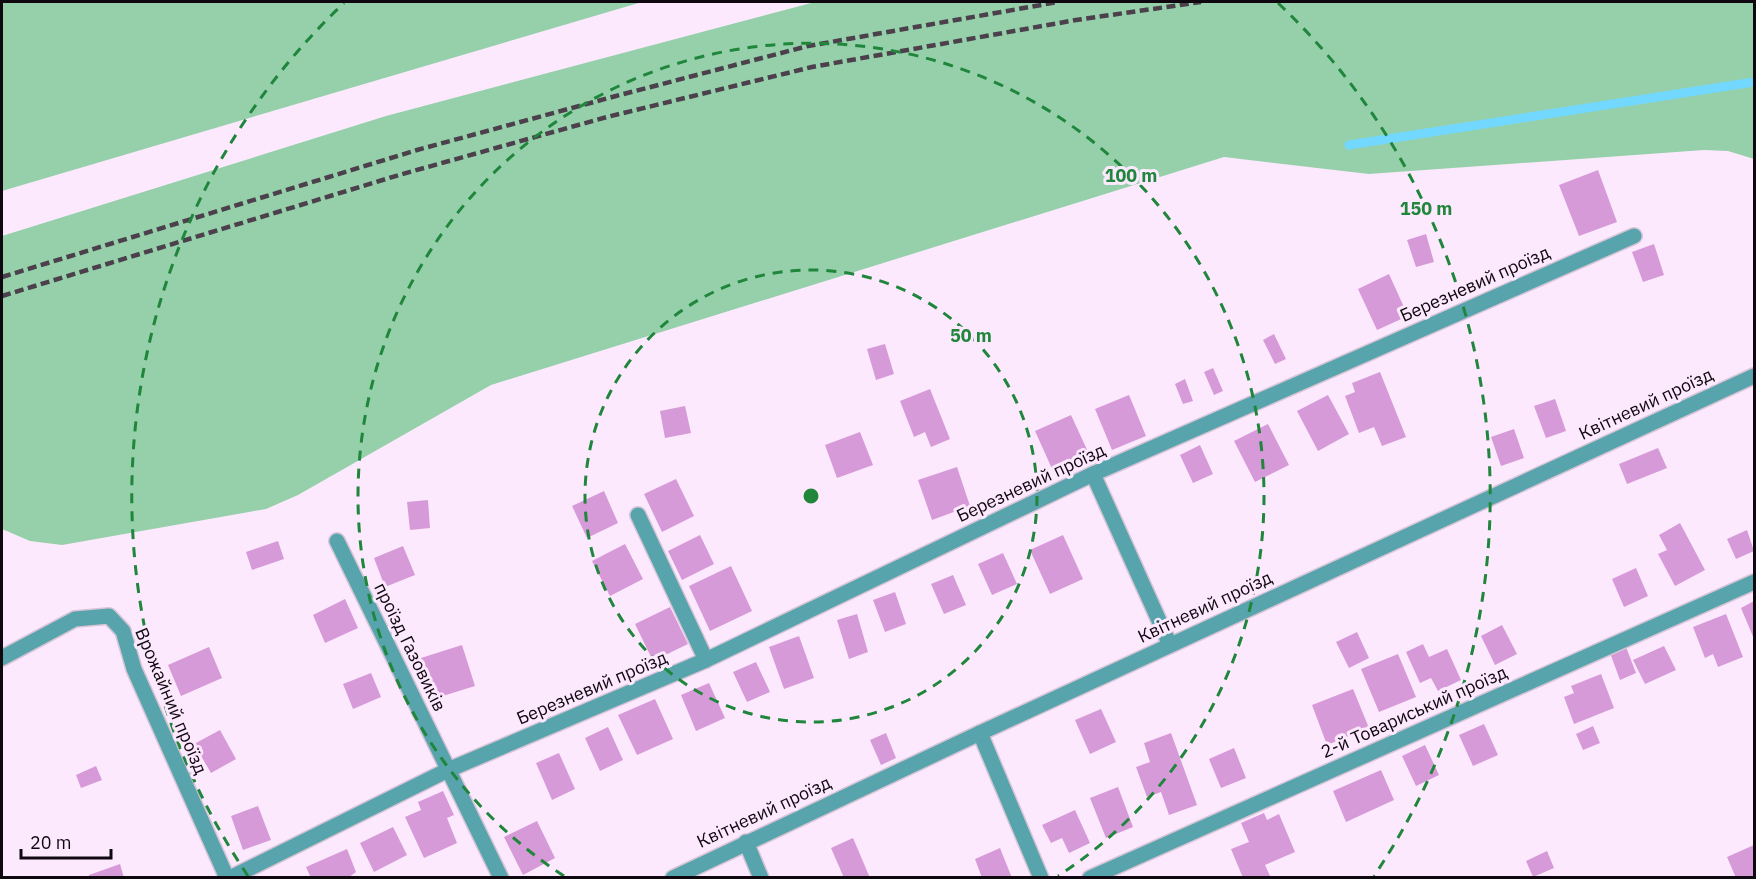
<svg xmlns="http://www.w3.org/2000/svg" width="1756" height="879" viewBox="0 0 1756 879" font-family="'IBM Plex Sans',sans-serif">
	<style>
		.green { fill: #95d0aa }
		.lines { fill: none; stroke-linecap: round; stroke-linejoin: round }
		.stream { stroke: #72d8ff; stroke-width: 9 }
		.building { fill: #d69ad8 }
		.service-casing { stroke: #d7c5d7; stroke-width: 18 }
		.minor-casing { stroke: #d7c5d7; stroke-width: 18 }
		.service { stroke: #58a4ad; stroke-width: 15 }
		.minor { stroke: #58a4ad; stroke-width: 15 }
		.rail { stroke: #4b404b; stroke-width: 4.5; stroke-dasharray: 9 4.5; stroke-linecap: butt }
		.ring { fill: none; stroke: #1f863c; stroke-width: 3; stroke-dasharray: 10 8 }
		.labels { text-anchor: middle; stroke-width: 6; stroke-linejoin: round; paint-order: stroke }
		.street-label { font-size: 18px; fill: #100810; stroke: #fde9fd }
		.centre { fill: #1f863c; stroke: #fde9fd; stroke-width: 3 }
		.ring-label { font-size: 18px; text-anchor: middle; font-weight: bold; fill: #1f863c; stroke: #fde9fd; stroke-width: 6; stroke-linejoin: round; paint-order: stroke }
	</style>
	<rect width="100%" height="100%" fill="#fde9fd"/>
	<g class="green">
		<path d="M2,2H642L2,191Z"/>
		<path d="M815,2H1754V159L1728,151L1704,150L1369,174L1224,157L491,385L298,495L266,509L62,545L30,541L2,529V236L386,116Z"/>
	</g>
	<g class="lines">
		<path class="stream" d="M1349,145L1754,82"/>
	</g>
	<g class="building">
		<path d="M1598,170L1617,222L1579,236L1559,185Z"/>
		<path d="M1426,234L1434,262L1416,267L1407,240Z"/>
		<path d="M1654,244L1664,275L1643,282L1632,252Z"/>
		<path d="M1389,274L1408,316L1377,330L1358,289Z"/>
		<path d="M1274,334L1286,359L1275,364L1263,340Z"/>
		<path d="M885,344L894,374L876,380L867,349Z"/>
		<path d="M1213,368L1223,391L1214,395L1204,372Z"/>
		<path d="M1380,372L1406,437L1382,446L1374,427L1359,433L1345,396L1355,392L1352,383Z"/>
		<path d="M1185,379L1193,401L1183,404L1175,384Z"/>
		<path d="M930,389L950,439L931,447L925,432L914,437L900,401Z"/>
		<path d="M1129,395L1146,436L1112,450L1095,409Z"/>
		<path d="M1328,395L1349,434L1318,451L1297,411Z"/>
		<path d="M1555,399L1566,431L1546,438L1534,406Z"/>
		<path d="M685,406L691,433L665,438L660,411Z"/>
		<path d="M1071,415L1089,454L1053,471L1035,431Z"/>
		<path d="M1268,424L1289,465L1255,482L1234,441Z"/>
		<path d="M1514,429L1524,458L1501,466L1491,437Z"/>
		<path d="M860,432L873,465L837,478L825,445Z"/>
		<path d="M1200,445L1213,474L1193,483L1180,455Z"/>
		<path d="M1658,448L1667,468L1627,484L1619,464Z"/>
		<path d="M957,467L970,506L932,520L918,480Z"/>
		<path d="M676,479L694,516L662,532L644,494Z"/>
		<path d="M604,491L618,523L587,538L572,506Z"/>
		<path d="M428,500L430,528L410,530L407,502Z"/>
		<path d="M1680,523L1705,570L1675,586L1658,554L1667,550L1659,535Z"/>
		<path d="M1747,530L1754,551L1736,559L1727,539Z"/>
		<path d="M700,535L714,564L682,580L668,551Z"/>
		<path d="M1063,535L1083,579L1050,594L1030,550Z"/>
		<path d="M278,541L284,559L252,570L246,552Z"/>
		<path d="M625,544L643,579L610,596L592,561Z"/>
		<path d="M403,546L415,575L385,587L374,558Z"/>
		<path d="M1003,553L1017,584L992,595L978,564Z"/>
		<path d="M731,566L752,611L710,631L689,586Z"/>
		<path d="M1636,568L1648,596L1624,607L1612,579Z"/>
		<path d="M953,575L966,605L944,614L931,584Z"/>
		<path d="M895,592L906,624L885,632L873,600Z"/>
		<path d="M345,599L358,628L325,643L313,615Z"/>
		<path d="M1754,601V639L1741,608Z"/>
		<path d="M670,607L688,644L653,661L635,624Z"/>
		<path d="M857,614L868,652L849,659L837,620Z"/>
		<path d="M1726,614L1743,657L1718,667L1713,654L1705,658L1693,627Z"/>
		<path d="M1502,625L1517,654L1495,665L1481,636Z"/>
		<path d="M1357,632L1369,658L1349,668L1336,642Z"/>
		<path d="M799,636L814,678L784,689L769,647Z"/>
		<path d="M1423,644L1429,657L1447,649L1461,680L1438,691L1431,678L1420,683L1406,652Z"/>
		<path d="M462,645L475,686L433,699L421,658Z"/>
		<path d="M1664,646L1676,670L1645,684L1633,660Z"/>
		<path d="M209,647L222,678L181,696L168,665Z"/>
		<path d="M1626,647L1636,673L1620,680L1610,653Z"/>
		<path d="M1398,654L1416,697L1379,712L1361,669Z"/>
		<path d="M756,662L770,692L747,702L733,672Z"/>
		<path d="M371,673L381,697L353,709L343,684Z"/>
		<path d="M1601,674L1614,708L1574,724L1564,697L1574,693L1571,686Z"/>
		<path d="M709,683L725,718L696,731L681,695Z"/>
		<path d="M1353,689L1369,728L1327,745L1312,705Z"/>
		<path d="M655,699L673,739L637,755L618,715Z"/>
		<path d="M1101,709L1116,742L1090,754L1075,720Z"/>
		<path d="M1484,724L1498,755L1473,766L1459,735Z"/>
		<path d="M1593,726L1600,743L1583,750L1576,734Z"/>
		<path d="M608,727L623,760L600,771L585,738Z"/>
		<path d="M220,730L236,759L211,773L194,744Z"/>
		<path d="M886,733L896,758L881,765L870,740Z"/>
		<path d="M1171,733L1197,805L1169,815L1161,792L1147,797L1136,767L1150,762L1144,743Z"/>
		<path d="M1425,745L1439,775L1416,786L1402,756Z"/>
		<path d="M1234,748L1246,778L1221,788L1209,759Z"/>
		<path d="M559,753L575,789L552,800L536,763Z"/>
		<path d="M96,766L102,780L81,788L76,775Z"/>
		<path d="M1381,770L1394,800L1346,822L1333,791Z"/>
		<path d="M1118,787L1133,827L1106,838L1090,798Z"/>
		<path d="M443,791L454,815L447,818L457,843L424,858L405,817L421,810L418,802Z"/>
		<path d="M258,806L271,840L243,850L231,816Z"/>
		<path d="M1075,810L1090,843L1069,853L1062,838L1051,843L1042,825Z"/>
		<path d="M1264,813L1267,820L1279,814L1295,852L1265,865L1271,878H1243L1231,849L1249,842L1241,823Z"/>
		<path d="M537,821L555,858L523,875L504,837Z"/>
		<path d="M393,827L407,855L374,872L360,843Z"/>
		<path d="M853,838L870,878H844L831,848Z"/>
		<path d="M1754,845V878H1736L1727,857Z"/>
		<path d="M1000,848L1012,878H982L975,859Z"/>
		<path d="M347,849L356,872L348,878H311L306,867Z"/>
		<path d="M1547,851L1554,868L1533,877L1526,861Z"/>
		<path d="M120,864L124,878H89V875Z"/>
	</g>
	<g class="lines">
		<g class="service-casing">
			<g id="service">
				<path d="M1093,474L1170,645"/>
				<path d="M638,515L706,660"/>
			</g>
		</g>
		<g class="minor-casing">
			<g id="minor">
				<path d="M337,541L501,878"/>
				<path d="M2,658L75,619L109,616L123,631L134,669L227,878"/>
				<path d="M980,733L1041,878"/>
				<path d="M746,842L761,878"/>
				<path d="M230,878L448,770L706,660L1093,474L1634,236"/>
				<path d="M673,878L980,733L1754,376"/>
				<path d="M1090,878L1754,582"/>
			</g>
		</g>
		<use href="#service" class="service"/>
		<use href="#minor" class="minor"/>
		<g class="rail">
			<path d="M2,277L417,150L616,96L808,46L1058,2"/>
			<path d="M2,296L399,175L607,117L812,67L1076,20L1201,2"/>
		</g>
	</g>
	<g class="ring">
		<circle cx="811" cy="496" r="226"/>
		<path d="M564 876A453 453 0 1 1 1058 876"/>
		<path d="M248 876A679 679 0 0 1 344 3M1278 3A679 679 0 0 1 1374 876"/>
	</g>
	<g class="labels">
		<g class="street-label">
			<text transform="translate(1475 284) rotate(-24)" y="6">Березневий проїзд</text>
			<text transform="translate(1646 404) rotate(-25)" y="6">Квітневий проїзд</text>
			<text transform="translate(1031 483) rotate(-25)" y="6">Березневий проїзд</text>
			<text transform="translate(1205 607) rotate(-25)" y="6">Квітневий проїзд</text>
			<text transform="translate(410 647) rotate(64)" y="6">проїзд Газовиків</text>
			<text transform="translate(592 688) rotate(-23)" y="6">Березневий проїзд</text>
			<text transform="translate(171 701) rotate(67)" y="6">Врожайний проїзд</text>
			<text transform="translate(1414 712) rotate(-24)" y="6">2-й Товариський проїзд</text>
			<text transform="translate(764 812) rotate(-25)" y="6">Квітневий проїзд</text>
		</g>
	</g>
	<circle cx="811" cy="496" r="9" class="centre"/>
	<g class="ring-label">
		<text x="1131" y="182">100 m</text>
		<text x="1426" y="215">150 m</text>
		<text x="971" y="342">50 m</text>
	</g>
	<rect width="1756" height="879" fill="none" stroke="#100810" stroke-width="6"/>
	<path d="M21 849v9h90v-9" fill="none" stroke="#100810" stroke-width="3"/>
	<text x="30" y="849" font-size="18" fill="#100810" stroke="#fde9fd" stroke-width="4.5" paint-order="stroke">20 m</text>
</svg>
